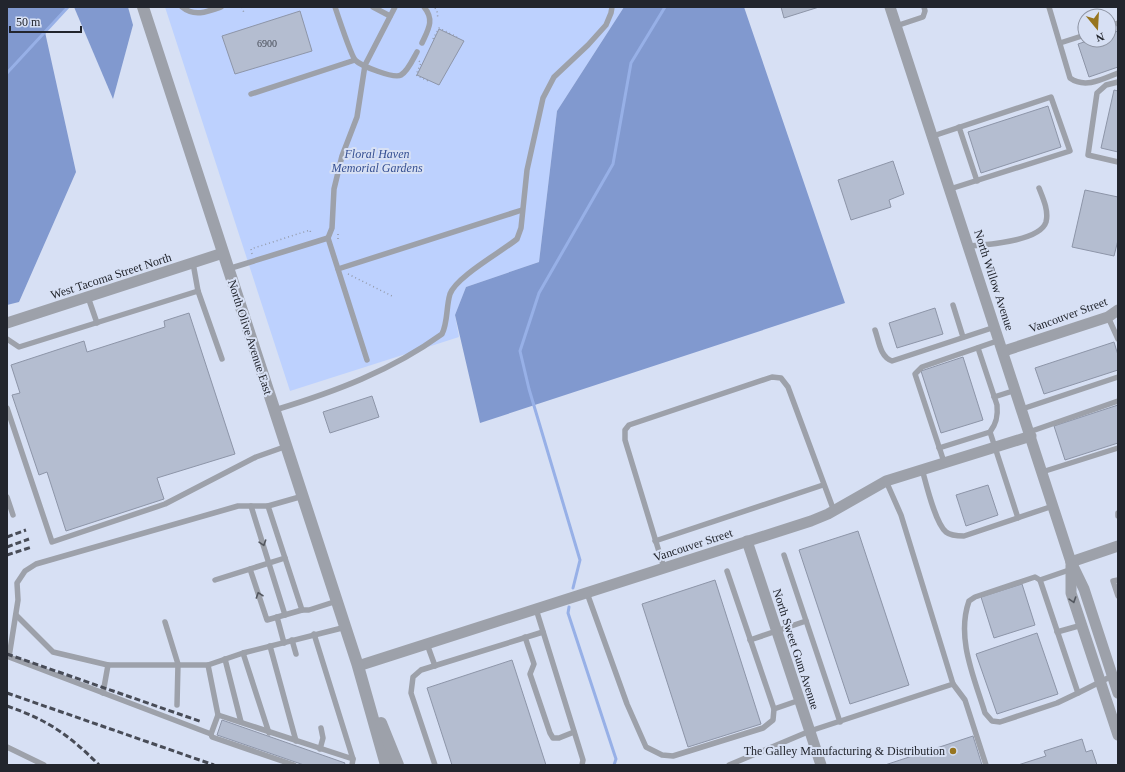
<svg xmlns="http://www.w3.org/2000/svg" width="1125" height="772" viewBox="0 0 1125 772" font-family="Georgia,serif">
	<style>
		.green { fill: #bdd1fe }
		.forest { fill: #8199cf }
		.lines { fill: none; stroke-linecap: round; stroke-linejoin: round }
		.stream { stroke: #97b0e7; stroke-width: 3 }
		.building { fill: #b4bdd0; stroke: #8d95a8 }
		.path { stroke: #949bab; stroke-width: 1.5; stroke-dasharray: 1 3; stroke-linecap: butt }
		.service { stroke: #9da1aa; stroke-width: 5.5 }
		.minor { stroke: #9da1aa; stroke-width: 11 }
		.tertiary { stroke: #9da1aa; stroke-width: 12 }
		.rail { stroke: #484c57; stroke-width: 3; stroke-dasharray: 6 3; stroke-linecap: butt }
		.oneway { stroke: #53575f }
		.poi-dot { fill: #97751f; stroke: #d7e0f4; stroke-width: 1.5 }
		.labels { text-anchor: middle; stroke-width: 4; stroke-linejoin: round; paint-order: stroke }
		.number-label { font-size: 10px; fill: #464b56 }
		.park-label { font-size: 12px; font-style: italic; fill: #354f92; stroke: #d7e0f4 }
		.street-label { font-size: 12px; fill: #22252d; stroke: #d7e0f4 }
		.poi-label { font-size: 12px; fill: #22252d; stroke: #d7e0f4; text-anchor: end }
	</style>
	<rect width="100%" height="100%" fill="#d7e0f4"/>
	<path class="green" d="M165,7H624L557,111L539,262L466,287L455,315L459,337L290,391Z"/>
	<g class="forest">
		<path d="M7,7H68L45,32L76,172L19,302L7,305Z"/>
		<path d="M74,7H128L133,25L113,99Z"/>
		<path d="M624,7H744L845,303L480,423L455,315L466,287L539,262L557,111Z"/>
	</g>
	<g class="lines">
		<g class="stream">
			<path d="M7,73L68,7"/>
			<path d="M573,588L580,560L529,389L520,351L539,293L613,164L631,63L665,7"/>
			<path d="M569,607L568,613L616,759L614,765"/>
		</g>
	</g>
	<g class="building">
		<path d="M781,7H819L784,18Z"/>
		<path d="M300,11L312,51L235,74L222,36Z"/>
		<path d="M439,29L464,41L439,85L417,75Z"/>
		<path d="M1118,31V67L1089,77L1078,44L1090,40H1109V34Z"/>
		<path d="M1114,90L1118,91V152L1101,148Z"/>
		<path d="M1048,106L1061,147L981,173L968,132Z"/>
		<path d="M893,161L904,194L889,200L891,207L851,220L838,180Z"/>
		<path d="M1085,190L1118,197V240L1114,256L1072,247Z"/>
		<path d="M935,308L943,334L897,348L889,323Z"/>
		<path d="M189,313L235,454L157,478L164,499L66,531L47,472L39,475L12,395L20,393L11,365L84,341L87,352L165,327L164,321Z"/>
		<path d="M1114,342L1118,355V370L1044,394L1035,368Z"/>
		<path d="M963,357L983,420L941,433L921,371Z"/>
		<path d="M372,396L379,417L330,433L323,412Z"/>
		<path d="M1118,405V443L1065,460L1054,426Z"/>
		<path d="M988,485L998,515L966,526L956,495Z"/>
		<path d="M858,531L909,685L850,704L799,550Z"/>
		<path d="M715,580L761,724L688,747L642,604Z"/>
		<path d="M1022,584L1035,625L994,638L981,597Z"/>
		<path d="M1037,633L1058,694L997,714L976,654Z"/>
		<path d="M512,660L546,765H452L427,688Z"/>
		<path d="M222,720L345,763L344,765H304L217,735Z"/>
		<path d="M973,736L982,765H885Z"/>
		<path d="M1082,739L1086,752L1092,750L1097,765H1018L1046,756L1044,751Z"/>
	</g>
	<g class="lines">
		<g class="path">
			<path d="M242,7L244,13"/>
			<path d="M435,8L437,11L438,19"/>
			<path d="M433,39L439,28L457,37"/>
			<path d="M419,61L421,63L416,75L430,82"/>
			<path d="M338,234V242"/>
			<path d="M252,254L251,249L310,230L311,234"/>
			<path d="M348,274L392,296"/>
		</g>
		<g class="service">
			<path d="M182,7C194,17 207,12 221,7"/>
			<path d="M335,7C338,16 351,54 355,60C361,66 394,79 401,75C408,71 413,59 417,52"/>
			<path d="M373,7L390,16"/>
			<path d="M1049,7L1070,78C1085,89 1103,79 1118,73"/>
			<path d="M896,26L923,17L925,11L924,7"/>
			<path d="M1109,26L1118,23"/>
			<path d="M422,43C428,30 435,20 424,7"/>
			<path d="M1060,43L1085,35"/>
			<path d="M1118,82L1106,85L1097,93L1088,155L1118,162"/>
			<path d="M251,94L355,60"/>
			<path d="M959,127L977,181"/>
			<path d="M933,136L1051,97L1070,151L950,189"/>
			<path d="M969,246C986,245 1040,241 1046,222C1049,211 1043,198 1039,188"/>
			<path d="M193,263L198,291"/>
			<path d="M228,269L328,238"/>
			<path d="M338,269L522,210"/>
			<path d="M88,297L97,323"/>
			<path d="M953,305L963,337"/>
			<path d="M1108,317L1118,339"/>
			<path d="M875,330C879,341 880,357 892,361L995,327"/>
			<path d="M7,339L19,347L198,291L222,359"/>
			<path d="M367,360L328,238L332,228L334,189L342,156L357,117L365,65L395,7"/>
			<path d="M994,397L1016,390"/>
			<path d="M7,408L52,542L165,504L256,457L287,446"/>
			<path d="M1022,409L1118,377"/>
			<path d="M275,410C334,392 391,371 442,334C448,322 446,307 450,294C456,277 501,252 517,239L521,228L527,170L543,98L554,77L588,45L606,25L611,13L612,7"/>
			<path d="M990,432L1018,518"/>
			<path d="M1029,432L1118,401"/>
			<path d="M939,448L990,432C997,423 998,415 997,405L978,348"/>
			<path d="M944,462L915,374L922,367L1000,340"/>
			<path d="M922,469C926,483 935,523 946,532C951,536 958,536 964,536L1053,506"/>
			<path d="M1042,472L1118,448"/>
			<path d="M303,496L268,506L302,610H309L337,601"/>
			<path d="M7,497L13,515"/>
			<path d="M251,506L285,615"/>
			<path d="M268,506H238L36,564L25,571L17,583L18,600L9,657L211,734L218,715L208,665L243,653L346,627"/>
			<path d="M1118,513V516"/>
			<path d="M655,541L823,485"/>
			<path d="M784,555L840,722"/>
			<path d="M664,568L625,440V430L629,425L772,377L781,378L788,387L834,511"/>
			<path d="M250,569L267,620L302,610"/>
			<path d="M1072,569L1040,580L1078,693L1112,676"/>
			<path d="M727,571L774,709"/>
			<path d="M215,580L285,558"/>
			<path d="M1040,580L1035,577L975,597L969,601C956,638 974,677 985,713L992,721L1000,722L1057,703L1078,693"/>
			<path d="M1118,580L1113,581L1118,596"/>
			<path d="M587,593L627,704L646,747L662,755L673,756L763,728L773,720L774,709L800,700"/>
			<path d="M536,609L583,760L582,765"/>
			<path d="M16,615L53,652L108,665H208"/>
			<path d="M277,617L284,643"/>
			<path d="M165,622L178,664L177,705"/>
			<path d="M1057,632L1082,625"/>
			<path d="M525,637L534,664L530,674L550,733L553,738H559L574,732"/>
			<path d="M292,640L296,654"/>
			<path d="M750,640L806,621"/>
			<path d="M427,644L435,666"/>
			<path d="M270,646L296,741"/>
			<path d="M243,653L269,733"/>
			<path d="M225,659L241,722"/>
			<path d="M953,684L965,700L986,765"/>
			<path d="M103,693L108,665"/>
			<path d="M218,715L353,759L314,634"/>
			<path d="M211,734L212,737L294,765"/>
			<path d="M7,747L44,765"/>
			<path d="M320,749L323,738L321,728"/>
			<path d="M352,765L353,759"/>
			<path d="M435,765L411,693L413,677L421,670L543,632"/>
			<path d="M729,765L810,731L953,684L901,515L886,481"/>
		</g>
		<g class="minor">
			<path d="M890,7L1071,562L1084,589L1118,693"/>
			<path d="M7,323L223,253"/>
			<path d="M1004,351L1108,317L1118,310"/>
			<path d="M747,541L821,765"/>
			<path d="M1071,562L1118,546"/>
			<path d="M1071,565V593L1118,735"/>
			<path d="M358,666L811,521L828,514L886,481L1031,436"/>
		</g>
		<g class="tertiary">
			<path d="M143,7L358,666L386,765"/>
			<path d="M381,723L398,765"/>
		</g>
		<g class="rail">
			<path d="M7,537L26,530"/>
			<path d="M7,547L29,539"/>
			<path d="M7,555L32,547"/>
			<path d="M7,654L202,722"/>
			<path d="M7,693L214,765"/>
			<path d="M7,706C48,720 69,735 99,765"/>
		</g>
	</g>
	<defs><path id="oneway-chevron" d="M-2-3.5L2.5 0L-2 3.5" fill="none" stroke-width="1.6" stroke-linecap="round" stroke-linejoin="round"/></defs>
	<g class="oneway">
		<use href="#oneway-chevron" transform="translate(263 543) rotate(72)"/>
		<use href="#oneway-chevron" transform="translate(259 595) rotate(-109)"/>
		<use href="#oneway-chevron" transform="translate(1073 600) rotate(72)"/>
	</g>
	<circle class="poi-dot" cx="953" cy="751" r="4"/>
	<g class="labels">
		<g class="number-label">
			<text x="267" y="47">6900</text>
		</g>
		<g class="park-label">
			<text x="377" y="158">Floral Haven<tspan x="377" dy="14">Memorial Gardens</tspan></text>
		</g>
		<g class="street-label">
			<text transform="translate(111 276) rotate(-18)" y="4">West Tacoma Street North</text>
			<text transform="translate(994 280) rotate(72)" y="4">North Willow Avenue</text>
			<text transform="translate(1068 315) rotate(-20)" y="4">Vancouver Street</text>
			<text transform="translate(250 337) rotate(72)" y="4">North Olive Avenue East</text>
			<text transform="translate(693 545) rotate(-18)" y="4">Vancouver Street</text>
			<text transform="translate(796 649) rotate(72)" y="4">North Sweet Gum Avenue</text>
		</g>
		<g class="poi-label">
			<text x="945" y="755">The Galley Manufacturing &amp; Distribution</text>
		</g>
	</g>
	<rect width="1125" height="772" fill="none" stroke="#22252d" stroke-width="16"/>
	<g transform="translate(1097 28) rotate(162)"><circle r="19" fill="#d7e0f4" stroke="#8f95a4"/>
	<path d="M0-3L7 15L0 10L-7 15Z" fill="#97751f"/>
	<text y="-6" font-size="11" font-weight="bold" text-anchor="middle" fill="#22252d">N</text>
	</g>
	<path d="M10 26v6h71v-6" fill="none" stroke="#22252d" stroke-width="2"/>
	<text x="16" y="26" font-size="12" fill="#22252d" stroke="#d7e0f4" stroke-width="3" paint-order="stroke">50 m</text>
</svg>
